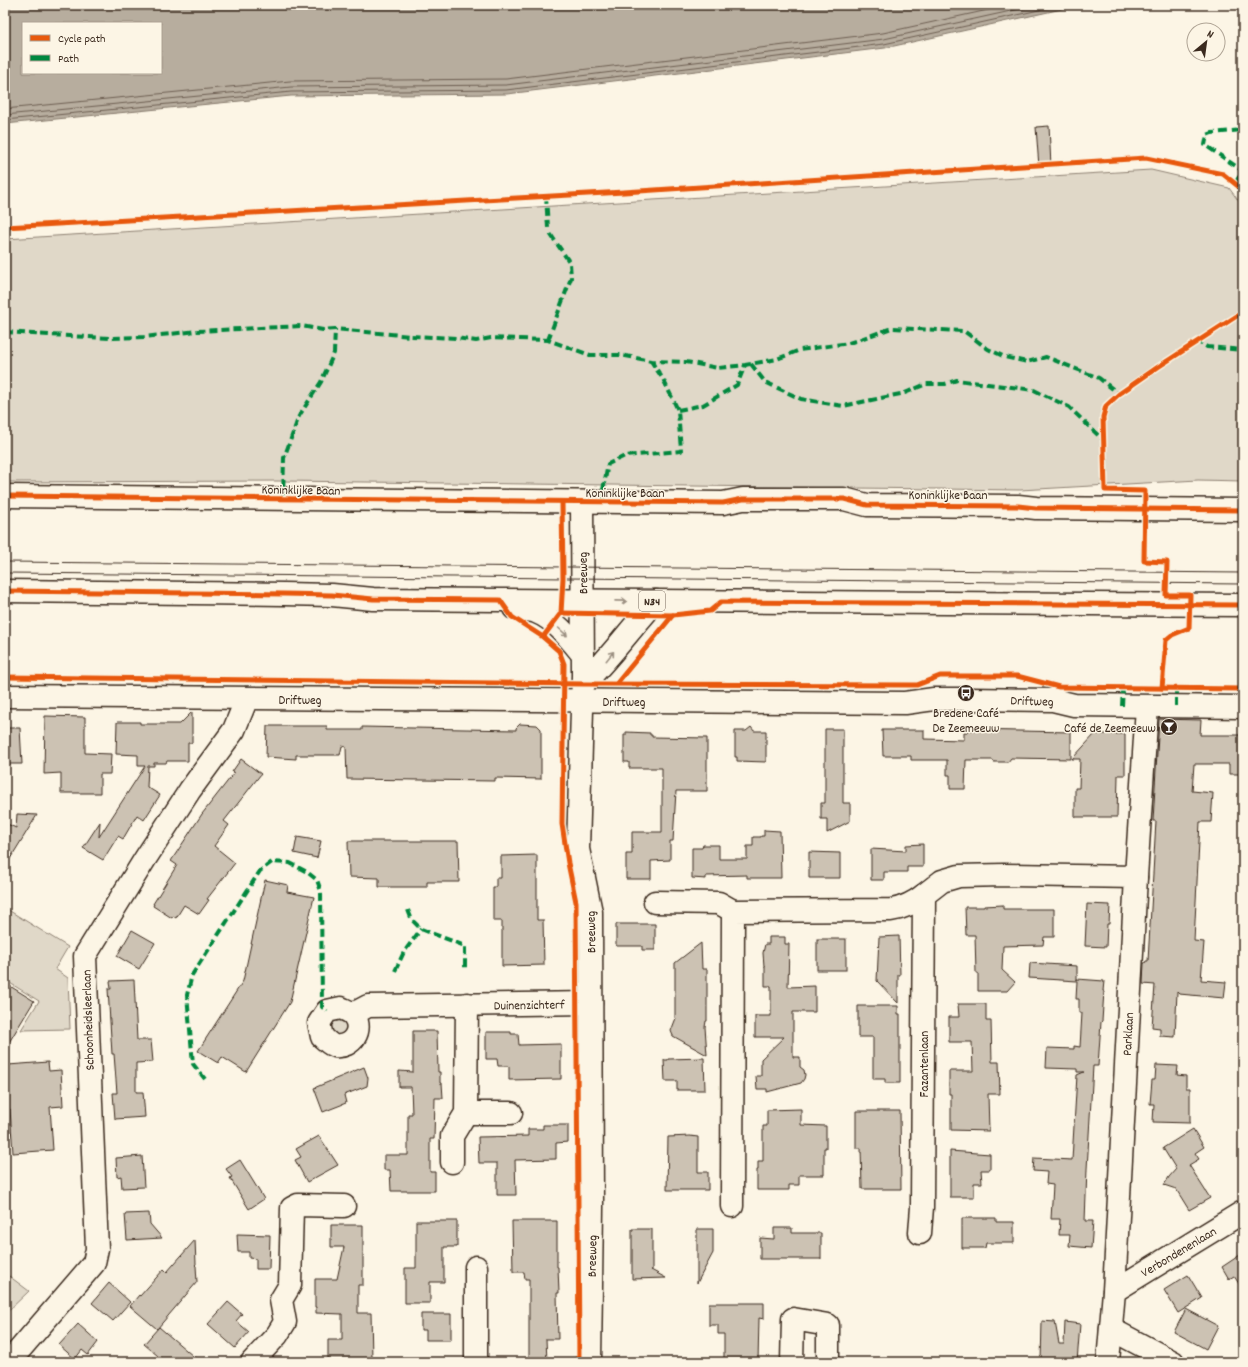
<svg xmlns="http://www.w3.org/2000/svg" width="1248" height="1367" viewBox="0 0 1248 1367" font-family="Dekko,sans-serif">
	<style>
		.green { fill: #e0d8c8; stroke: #8e8173 }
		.water { fill: #b7ad9e; stroke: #85796b; fill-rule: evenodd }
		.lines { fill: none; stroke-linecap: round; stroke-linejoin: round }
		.shore { stroke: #6d5e51; stroke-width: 1 }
		.building { fill: #ccc2b3; stroke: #3b2a1e }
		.minor-casing { stroke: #3b2a1e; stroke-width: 25 }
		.major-casing { stroke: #3b2a1e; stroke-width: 25 }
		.minor { stroke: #fcf5e5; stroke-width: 22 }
		.major { stroke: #fcf5e5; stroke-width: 22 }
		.tram { stroke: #3b2a1e; stroke-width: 1 }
		.quiet { stroke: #00873e; stroke-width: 4; stroke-dasharray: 8 4; stroke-linecap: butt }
		.cycleway-casing { stroke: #fcf5e5; stroke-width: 8 }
		.cycleway { stroke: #e8590c; stroke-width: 5 }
		.oneway { stroke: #9c9082 }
		.labels { text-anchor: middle; stroke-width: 3; stroke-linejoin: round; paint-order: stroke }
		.shield { fill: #fcf5e5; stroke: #75675a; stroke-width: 1 }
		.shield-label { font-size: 12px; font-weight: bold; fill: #3b2a1e }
		.street-label { font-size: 13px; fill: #3b2a1e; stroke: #fcf5e5 }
		.poi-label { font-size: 13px; fill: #3b2a1e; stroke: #fcf5e5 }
	</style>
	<rect width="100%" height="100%" fill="#fcf5e5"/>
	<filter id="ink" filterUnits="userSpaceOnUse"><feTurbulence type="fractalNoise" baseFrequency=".025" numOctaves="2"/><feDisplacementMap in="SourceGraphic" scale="8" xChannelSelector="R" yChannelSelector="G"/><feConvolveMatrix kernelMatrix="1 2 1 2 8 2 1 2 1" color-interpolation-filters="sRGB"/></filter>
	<g filter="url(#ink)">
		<g class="green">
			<path d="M1151,170L1229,188L1243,207V481L1198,480L1020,490L283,481L5,482V239Z"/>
			<path d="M5,908L68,947L55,969L68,978L70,1029L21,1030L39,1001L5,980V970L10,960L5,957Z"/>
			<path d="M331,1019H345L348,1029L341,1037L331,1034L329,1023Z"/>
			<path d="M5,1041L10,1045L7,1065L5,1066Z"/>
			<path d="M5,1273L29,1291L5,1314Z"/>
		</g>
		<path class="water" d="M5,5H1080L885,48L507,94L291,96L5,124ZM23,23H161V73H23Z"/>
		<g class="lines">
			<g class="shore">
				<path d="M5,109L290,81L506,79L883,33L1011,5"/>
				<path d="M5,115L291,87L506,85L884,39L1038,5"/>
				<path d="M5,120L291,92L506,90L884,44L1062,5"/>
			</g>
		</g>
		<g class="building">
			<path d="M1049,126L1051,166L1039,167L1036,127Z"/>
			<path d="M192,712V743H188V761H167L166,763H154V766H148L147,787L160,795L144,820L137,815L123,839L118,836L103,860L83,848L100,822L99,837L145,766H138V755L116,754L117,722H140V724H180Z"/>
			<path d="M45,716L85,717V753L111,754L110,774H100V793H61V773L44,774Z"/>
			<path d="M1159,719L1201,720L1200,735H1243V774H1229V764H1194L1192,791L1213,793L1211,822H1200L1194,941L1204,942L1201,980L1226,982L1224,998L1179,994L1177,992L1175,1037L1160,1036V1028L1152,1027L1155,985L1143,984L1144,963H1145L1146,961H1148L1156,821H1153Z"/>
			<path d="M520,724L537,725L541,729V779L495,778V781L347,779L346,747L342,746L340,755H296V759L266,757L267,726H327V730H362V727L516,730V728Z"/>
			<path d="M751,727L754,731H766V762L737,761V757H735V731H746Z"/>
			<path d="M5,728H20L22,764H5Z"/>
			<path d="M825,729H843V803H850V821L827,833V819H821V803H825Z"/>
			<path d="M882,730H924V739L964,740V732H967V730L1071,732V759L1011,758L1008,762H994L993,760H966L965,789H950V775H947V760H911V756H883Z"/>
			<path d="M626,732L650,733V735H652V737L707,738V791H676L673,841H670V860L651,861V879H626V854H632V832H662V768H629V762H624V735H626Z"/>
			<path d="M1095,734H1125V775H1118L1117,817H1075V788H1079L1080,759H1072Z"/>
			<path d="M241,759L261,774L224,821L229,825L214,846L235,863L207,899L209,900L199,914L184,905L176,918L173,916L172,918L153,906L154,904H153L177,865L171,861L202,814L234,773L232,772Z"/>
			<path d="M17,814L37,815L5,867V823L16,828Z"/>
			<path d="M764,830L780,831L781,878H747V875L706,876V879L692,878V848H702L703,845H719V859H747V846H753V837H761V836H764Z"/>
			<path d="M297,837L321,841L317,858L294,853Z"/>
			<path d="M348,841H458L459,882H427V887H379V878L349,877Z"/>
			<path d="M923,844V867H907V872H884V880H871V849L906,851V845Z"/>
			<path d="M809,852L840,853V878H809Z"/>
			<path d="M537,855V920H543L544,965L502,966V921H493V887H496V878H501V856Z"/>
			<path d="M265,880L288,885L287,892L314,897L290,1002L246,1072L222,1057L218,1063L198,1051L243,981Z"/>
			<path d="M1087,904L1110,905L1109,924H1107L1106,947L1085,946Z"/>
			<path d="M1003,905V909H1054V937H1044L1043,945L1003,946L1002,970L1015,982L1007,991H978V973H976L975,935H966L965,907H984V906Z"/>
			<path d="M616,924H655V950H642V946H616Z"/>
			<path d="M132,930L155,943L139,969L117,956Z"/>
			<path d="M899,936L900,975H898V1003L877,981L879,937Z"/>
			<path d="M769,937H785V944H789L788,987L815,986V1012H793V1057H800V1067L804,1070L805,1075L804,1079L801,1083L767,1092V1089H757L756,1076H761V1059L784,1037H755V1016H771V986H765V966H764L763,953L765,944H769Z"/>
			<rect x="817" y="939" width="29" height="31"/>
			<path d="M701,943L702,969H707V1021H706L705,1027L707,1055L673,1036L671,1031L676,1018H675V963Z"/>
			<path d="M1030,963L1077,966V980V979L1104,981L1103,991H1104L1102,1021L1101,1022L1098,1066H1093L1087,1169L1085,1221H1093L1091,1248L1069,1246L1070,1235H1059L1060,1219H1051L1053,1185L1046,1184L1047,1172L1033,1171L1034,1158L1072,1160L1077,1075L1084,1072H1077V1069L1046,1068L1047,1048L1074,1049V1046L1080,1047L1082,1013H1079V999H1076L1077,981L1029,978Z"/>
			<path d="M134,980L137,1040H151L153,1062L136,1063V1092H143L145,1117L115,1119L113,1093H117L114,1054H112L108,989H111L110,981Z"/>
			<path d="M5,983L34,1001L5,1049Z"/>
			<path d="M958,1004H986V1021H991L992,1062H999L1000,1094H988L989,1131L951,1130V1094H949V1071H973L972,1042H949V1017H959Z"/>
			<path d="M858,1006H898V1014H900V1083H885V1079H873V1037H858Z"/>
			<path d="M413,1031H437L438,1072H440V1083H442L443,1098H435L434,1139H430V1172H435V1191H391L390,1170H384V1155H408V1114H412L411,1087H399V1071L413,1072Z"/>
			<path d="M486,1032H511V1034H518L519,1045L561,1044V1079L509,1080V1066H498L497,1059H486Z"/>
			<path d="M704,1058L705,1090H677V1081H665L664,1060H668V1059Z"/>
			<path d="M48,1062L49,1071L61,1070L63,1106L50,1107L53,1150L13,1153L10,1109H5V1074H9L8,1065Z"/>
			<path d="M1156,1065L1178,1066L1177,1075L1186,1076V1088H1190V1123L1153,1122L1154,1104H1150L1152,1080H1155Z"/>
			<path d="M364,1067L368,1078L367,1086L344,1095L346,1103L323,1112L314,1088Z"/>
			<path d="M801,1109V1125L826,1126V1148H824V1175H799V1185H789V1190H757V1170H758V1161H763V1126H767V1110Z"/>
			<path d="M856,1111H900L901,1189H862L861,1148H856Z"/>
			<path d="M543,1125H568V1142L556,1143V1159L515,1160L516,1195H497V1163H479L478,1137L528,1136V1129H543Z"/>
			<path d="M1193,1129L1204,1147L1195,1153L1199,1159L1189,1165L1210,1198L1189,1210L1176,1189L1164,1185L1169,1177L1176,1169L1163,1148Z"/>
			<path d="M319,1136L338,1165L307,1182L295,1160L301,1157L296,1149Z"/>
			<path d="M690,1136L698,1137V1172H708V1190H667L668,1137Z"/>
			<path d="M950,1151L990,1154V1170H981L982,1183H974V1197H950Z"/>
			<path d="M142,1156L144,1187L122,1188L121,1176L117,1177L116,1158Z"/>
			<path d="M240,1160L264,1199L249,1209L230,1178L232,1177L226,1169Z"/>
			<path d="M149,1213L150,1224L162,1238L127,1240L125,1214Z"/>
			<path d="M962,1218H996V1222H1014V1243H986L985,1248H962Z"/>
			<path d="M416,1221H457V1247H444V1282H430V1303H405V1268H416Z"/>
			<path d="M512,1221H557V1267H558L559,1293H557L558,1339H546L547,1362H529V1279H525L524,1272H513Z"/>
			<path d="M331,1225H363V1285H358V1313H371L372,1359H359V1362H328V1340H342V1314L316,1313V1307H315V1279H337L344,1247H331Z"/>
			<path d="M774,1228H792V1233H821V1259H760V1238L774,1239Z"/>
			<path d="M632,1229H652V1270H651L666,1278L632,1279Z"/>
			<path d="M697,1229H713V1253L697,1283Z"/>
			<path d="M237,1234L270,1235L269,1269H256V1259L249,1258V1252H238Z"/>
			<path d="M195,1240L196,1264L195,1265L196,1266L197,1282L157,1329L130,1306L139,1295L140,1296L164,1269L167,1272Z"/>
			<path d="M1243,1253V1290L1234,1276L1229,1279L1222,1267Z"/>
			<path d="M1188,1275L1202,1298L1178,1313L1164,1290Z"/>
			<path d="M109,1283L130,1302L113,1321L92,1303Z"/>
			<path d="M228,1302L242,1314L236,1321L249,1332L235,1348L208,1324Z"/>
			<path d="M709,1303H764V1319L759,1318L758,1362H724V1334H718V1325H709Z"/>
			<path d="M1186,1309L1218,1326L1206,1349L1174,1332Z"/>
			<path d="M421,1314H451V1340H426V1330H421Z"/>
			<path d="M1042,1321L1055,1322L1059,1344H1064L1065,1322L1080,1324L1077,1362H1041Z"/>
			<path d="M78,1324L98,1342L88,1355L82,1350L75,1359L59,1345Z"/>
			<path d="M159,1327L200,1362H165L144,1344Z"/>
		</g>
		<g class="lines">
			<g class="minor-casing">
				<g id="minor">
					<path d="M582,503L583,675L578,849L591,912L592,1207L590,1362"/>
					<path d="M5,696L905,703L934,699H967L1053,700L1074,705L1243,707"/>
					<path d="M655,902L719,903L733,911"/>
					<path d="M341,1008C345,1010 352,1012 354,1016C364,1030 352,1048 335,1046C330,1045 326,1040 322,1037L319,1023L327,1011Z"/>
					<path d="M353,1014L368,1006L591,1003"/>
					<path d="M466,1113H511"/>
					<path d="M452,1162V1136L466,1113L467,1004"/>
					<path d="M732,1206L733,911L891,910C904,908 914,903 924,895"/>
					<path d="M920,1233L922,1207L924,895L942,881L959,876L1004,875L1136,877"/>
					<path d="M1114,1291L1243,1212"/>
					<path d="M1111,1329L1173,1362"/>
					<path d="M9,1362L94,1263L97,1249L85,956L145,859L190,790L234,730L247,698"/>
					<path d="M252,1362L277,1335L285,1322L281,1300L290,1285L292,1208L298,1205L344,1206"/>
					<path d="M476,1362V1267"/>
					<path d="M792,1362L793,1319L828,1325V1362"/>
					<path d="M1108,1362L1114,1291L1136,877L1147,707"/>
				</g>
			</g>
			<g class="major-casing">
				<g id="major">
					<path d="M5,496L723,503L743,499H844L867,505L1018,506L1036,508L1243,510"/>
					<path d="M5,591L284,594L332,595L373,599L500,600L1243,605"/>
					<path d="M514,608C521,611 529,609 536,612C556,620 570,639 583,655"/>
					<path d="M583,684C610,658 631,628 656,601"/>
				</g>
			</g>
			<use href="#minor" class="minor"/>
			<use href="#major" class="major"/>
			<g class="tram">
				<path d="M5,562L1243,573"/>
				<path d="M5,573L1243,584"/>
			</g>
			<g class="quiet">
				<path d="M1235,183L1243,171L1205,145L1207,135L1212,133L1243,130"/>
				<path d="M546,196L548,228"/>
				<path d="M5,332L49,335L109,338L144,337L197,331L302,326L323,330L335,329L411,336L457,338L476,341L491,338L548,340L590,355H621L651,361L686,362L718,368L745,365L777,359L800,350L849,343L892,328L964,331L988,349L1005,357L1027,362L1046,357L1099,378L1119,394"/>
				<path d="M548,340L571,278L570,263L549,232"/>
				<path d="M1201,340L1198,342L1207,347L1243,350"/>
				<path d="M751,364L765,382L801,399L843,406L905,393L926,384H945L957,380L1034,390L1069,407L1103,440"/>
				<path d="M678,410L703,405L737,385L745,365"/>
				<path d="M283,499L284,458L299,416L321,382L334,353L335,329"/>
				<path d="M604,502L603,490L608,464L625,456L681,451L678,410L663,379L651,361"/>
				<path d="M1122,706L1123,688"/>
				<path d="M1176,706V688"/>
				<path d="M408,910L412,920L421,929L465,946V971"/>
				<path d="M395,971L404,952L421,929"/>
				<path d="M205,1079L193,1064L187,995L192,975L260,871L272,862L290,863L307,872L317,880L321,891L322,1007L327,1011"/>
			</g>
			<g class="cycleway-casing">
				<g id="cycleway">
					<path d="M5,227L624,192L1146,158L1223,174L1243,190"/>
					<path d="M5,496L723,503L743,499H844L867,505L1018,506L1036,508L1243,510"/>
					<path d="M562,502L563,578L561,613L543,637L559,651L564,664L562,824L568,863L576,902L579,1362"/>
					<path d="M5,591L284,594L332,595L373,599L500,600L512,617L543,637"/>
					<path d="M561,613L673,615L710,611L721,602L1243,605"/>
					<path d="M5,677L583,684L917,685L940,676H1017L1059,687L1243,689"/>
					<path d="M617,683L673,615"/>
					<path d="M1162,688L1166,640L1172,635L1189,628L1190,595H1166L1167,562L1144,561L1145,491L1105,490L1103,417L1106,406L1119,394L1158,367L1243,312"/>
				</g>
			</g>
			<use href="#cycleway" class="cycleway"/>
		</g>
		<defs><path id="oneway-shaft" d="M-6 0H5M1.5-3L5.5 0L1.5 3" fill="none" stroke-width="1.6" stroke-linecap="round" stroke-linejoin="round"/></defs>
		<g class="oneway">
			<use href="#oneway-shaft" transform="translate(621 601) rotate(1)"/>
			<use href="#oneway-shaft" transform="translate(563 632) rotate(42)"/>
			<use href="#oneway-shaft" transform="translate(610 656) rotate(-51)"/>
		</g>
	</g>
	<defs>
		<g id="bus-disc" transform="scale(0.9)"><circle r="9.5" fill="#3b2a1e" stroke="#fcf5e5"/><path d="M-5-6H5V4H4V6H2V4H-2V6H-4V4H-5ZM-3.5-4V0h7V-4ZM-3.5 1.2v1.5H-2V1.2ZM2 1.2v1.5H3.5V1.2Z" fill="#fff"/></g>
		<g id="bar-disc" transform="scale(0.9)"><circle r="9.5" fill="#3b2a1e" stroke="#fcf5e5"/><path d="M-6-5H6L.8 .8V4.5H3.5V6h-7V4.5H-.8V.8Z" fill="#fff"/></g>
	</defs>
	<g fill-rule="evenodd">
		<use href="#bus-disc" x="966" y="693"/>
		<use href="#bar-disc" x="1169" y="727"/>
	</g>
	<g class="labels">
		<rect class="shield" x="639" y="591" width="26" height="20" rx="3"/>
		<g class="shield-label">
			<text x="652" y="605">N34</text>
		</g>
		<g class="street-label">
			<text transform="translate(301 489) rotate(1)" y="5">Koninklijke Baan</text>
			<text x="625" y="497">Koninklijke Baan</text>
			<text x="948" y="499">Koninklijke Baan</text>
			<text transform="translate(582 573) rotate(-91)" y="5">Breeweg</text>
			<text x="300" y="704">Driftweg</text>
			<text transform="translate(1032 700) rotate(2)" y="5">Driftweg</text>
			<text x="624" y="706">Driftweg</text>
			<text transform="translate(590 932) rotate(-91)" y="5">Breeweg</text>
			<text transform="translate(529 1004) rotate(-1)" y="5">Duinenzichterf</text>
			<text transform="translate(87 1020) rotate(-92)" y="5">Schoonheidsleerlaan</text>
			<text transform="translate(1127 1034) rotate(-87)" y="5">Parklaan</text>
			<text transform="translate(923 1064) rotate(-90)" y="5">Fazantenlaan</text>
			<text transform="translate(1178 1251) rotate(-31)" y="5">Verbondenenlaan</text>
			<text transform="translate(591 1256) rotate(-89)" y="5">Breeweg</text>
		</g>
		<g class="poi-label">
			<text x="966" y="717">Bredene Café<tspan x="966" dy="15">De Zeemeeuw</tspan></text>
			<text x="1156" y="732" text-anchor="end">Café de Zeemeeuw</text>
		</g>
	</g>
	<rect width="1248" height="1367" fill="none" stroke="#fcf5e5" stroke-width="20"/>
	<rect x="10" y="10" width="1228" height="1347" fill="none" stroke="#3b2a1e" stroke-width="1.5" filter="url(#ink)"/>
	<rect x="22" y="22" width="140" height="52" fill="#fcf5e5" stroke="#afa495"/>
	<rect x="30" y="35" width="20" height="6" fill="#e8590c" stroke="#afa495"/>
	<text x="58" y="42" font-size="12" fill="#3b2a1e">Cycle path</text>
	<rect x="30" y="55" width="20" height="6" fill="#00873e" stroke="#afa495"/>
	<text x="58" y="62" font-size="12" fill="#3b2a1e">Path</text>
	<g transform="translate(1206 42) rotate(29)"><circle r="19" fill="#fcf5e5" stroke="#afa495"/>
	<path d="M0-3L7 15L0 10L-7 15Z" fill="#3b2a1e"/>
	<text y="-6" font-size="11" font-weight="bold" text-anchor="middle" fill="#3b2a1e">N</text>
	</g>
</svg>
